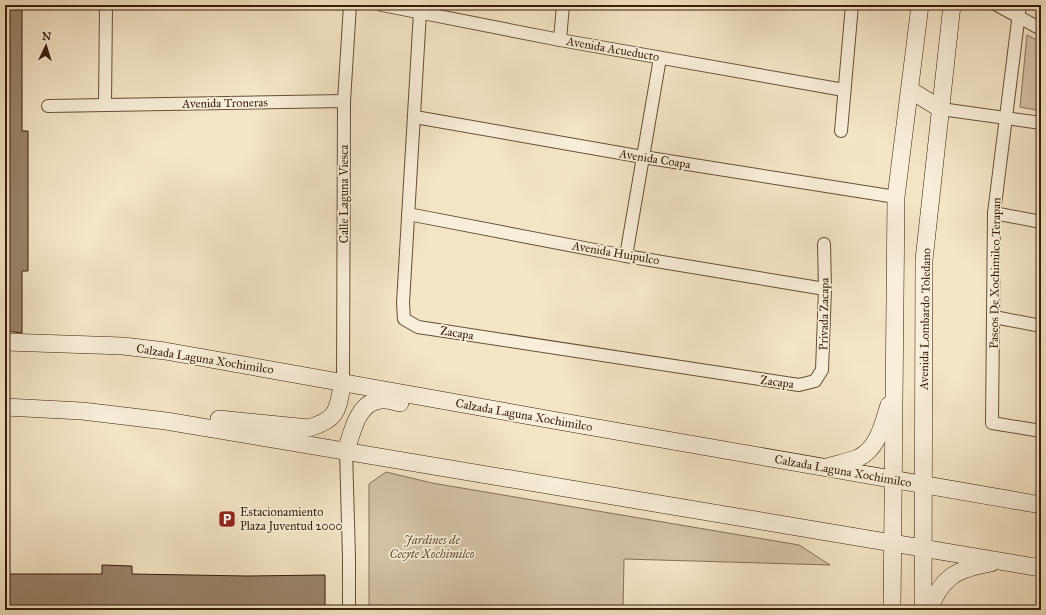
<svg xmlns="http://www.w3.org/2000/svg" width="1046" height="615" viewBox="0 0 1046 615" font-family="'IM FELL Great Primer',serif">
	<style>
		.green { fill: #d4c3a5; stroke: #867056 }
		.building { fill: #99856a; stroke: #371d08 }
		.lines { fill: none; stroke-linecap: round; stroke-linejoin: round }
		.street-casing { stroke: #664f37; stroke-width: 14 }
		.secondary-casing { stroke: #371d08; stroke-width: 18 }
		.street { stroke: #f8eed9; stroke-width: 12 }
		.secondary { stroke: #f8eed9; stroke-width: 17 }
		.labels { text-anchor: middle; stroke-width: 3.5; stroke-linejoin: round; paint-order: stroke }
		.street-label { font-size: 12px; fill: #371d08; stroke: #f8eed9 }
		.poi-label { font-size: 12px; fill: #371d08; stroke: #f8eed9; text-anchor: start }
		.park-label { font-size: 12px; font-style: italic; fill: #664f37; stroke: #f8eed9 }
	</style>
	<rect width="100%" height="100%" fill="#f4e5c5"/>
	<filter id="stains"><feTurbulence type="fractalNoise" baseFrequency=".005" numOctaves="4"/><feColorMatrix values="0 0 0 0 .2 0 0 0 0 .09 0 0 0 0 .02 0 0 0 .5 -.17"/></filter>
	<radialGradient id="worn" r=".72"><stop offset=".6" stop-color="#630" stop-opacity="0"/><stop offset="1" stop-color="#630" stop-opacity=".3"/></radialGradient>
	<g class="green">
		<path d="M1027,35L1041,42V111L1020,107Z"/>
		<path d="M386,472L432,483L799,545L830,565L624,559L623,610H369V484Z"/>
	</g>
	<g class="building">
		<path d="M5,5H22V131H28V271H22V333L5,331Z"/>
		<path d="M102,565L132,566V574L247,576L325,575V610H5V574H102Z"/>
	</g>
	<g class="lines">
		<g class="street-casing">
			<g id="street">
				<path d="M382,5L560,40L844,90"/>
				<path d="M997,5L1041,29"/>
				<path d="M1020,5L994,213L992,423L1041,431"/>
				<path d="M420,12L403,303L404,319L418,327L799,385L815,381L822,370L825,289L824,244"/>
				<path d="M560,40L563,5"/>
				<path d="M105,104L106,5"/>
				<path d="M48,106L344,101"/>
				<path d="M941,109L1041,123"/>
				<path d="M415,117L643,157L896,197"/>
				<path d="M841,131L852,5"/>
				<path d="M994,213L1041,222"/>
				<path d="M408,214L626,256L825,289"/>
				<path d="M626,256L660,58"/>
				<path d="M994,317L1041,326"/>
				<path d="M343,382L344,101L350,5"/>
				<path d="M346,451L349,558V610"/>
			</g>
		</g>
		<g class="secondary-casing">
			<g id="secondary">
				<path d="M910,90L941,109"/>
				<path d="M5,342L123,346L165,351L575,424L1041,505"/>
				<path d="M5,407L82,411L166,421L1041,568"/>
				<path d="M219,419L309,428C339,419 337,410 343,382"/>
				<path d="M346,451C352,433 357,402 381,400C387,399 394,402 400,403"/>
				<path d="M827,467C837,464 848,462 858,458C878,449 883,424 889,405"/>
				<path d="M892,610L896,197L920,5"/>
				<path d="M923,610L924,260L952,5"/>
				<path d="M929,610C942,576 957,569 991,563"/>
			</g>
		</g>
		<use href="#street" class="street"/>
		<use href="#secondary" class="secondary"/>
	</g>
	<defs>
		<g id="parking-square" transform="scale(0.9)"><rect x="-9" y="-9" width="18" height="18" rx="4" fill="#8f2418" stroke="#f8eed9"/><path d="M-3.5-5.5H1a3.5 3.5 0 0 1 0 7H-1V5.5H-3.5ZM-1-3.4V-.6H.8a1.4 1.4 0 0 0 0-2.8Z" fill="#fff"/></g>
	</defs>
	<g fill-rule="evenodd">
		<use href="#parking-square" x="227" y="519"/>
	</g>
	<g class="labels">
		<g class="street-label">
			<text transform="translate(613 49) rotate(10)" y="4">Avenida Acueducto</text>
			<text transform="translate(225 103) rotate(-1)" y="4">Avenida Troneras</text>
			<text transform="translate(655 159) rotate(9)" y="4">Avenida Coapa</text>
			<text transform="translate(344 194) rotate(-90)" y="4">Calle Laguna Viesca</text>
			<text transform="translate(616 253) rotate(10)" y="4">Avenida Huipulco</text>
			<text transform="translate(995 273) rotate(-89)" y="4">Paseos De Xochimilco Terapan</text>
			<text transform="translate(824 314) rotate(-89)" y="4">Privada Zacapa</text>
			<text transform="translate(925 319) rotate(-89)" y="4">Avenida Lombardo Toledano</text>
			<text transform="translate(457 333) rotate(9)" y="4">Zacapa</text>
			<text transform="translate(205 359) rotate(9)" y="4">Calzada Laguna Xochimilco</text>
			<text transform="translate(777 382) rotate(8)" y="4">Zacapa</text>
			<text transform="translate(524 415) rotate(10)" y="4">Calzada Laguna Xochimilco</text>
			<text transform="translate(843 471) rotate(10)" y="4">Calzada Laguna Xochimilco</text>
		</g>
		<g class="poi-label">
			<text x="240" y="516">Estacionamiento<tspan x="240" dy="14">Plaza Juventud 2000</tspan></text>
		</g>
		<g class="park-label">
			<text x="432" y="544">Jardines de<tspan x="432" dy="14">Cecyte Xochimilco</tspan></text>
		</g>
	</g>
	<rect width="1046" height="615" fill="none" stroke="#f4e5c5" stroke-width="20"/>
	<rect x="6" y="6" width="1034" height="603" fill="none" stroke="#371d08" stroke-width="2"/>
	<rect x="10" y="10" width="1026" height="595" fill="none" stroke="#371d08"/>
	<g transform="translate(46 46) rotate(4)" stroke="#f8eed9" stroke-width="3" paint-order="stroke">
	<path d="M0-3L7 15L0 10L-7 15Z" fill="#371d08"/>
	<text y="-6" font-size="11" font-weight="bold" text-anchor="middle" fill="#371d08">N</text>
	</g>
	<rect width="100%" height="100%" filter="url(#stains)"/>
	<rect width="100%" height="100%" fill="url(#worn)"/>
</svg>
